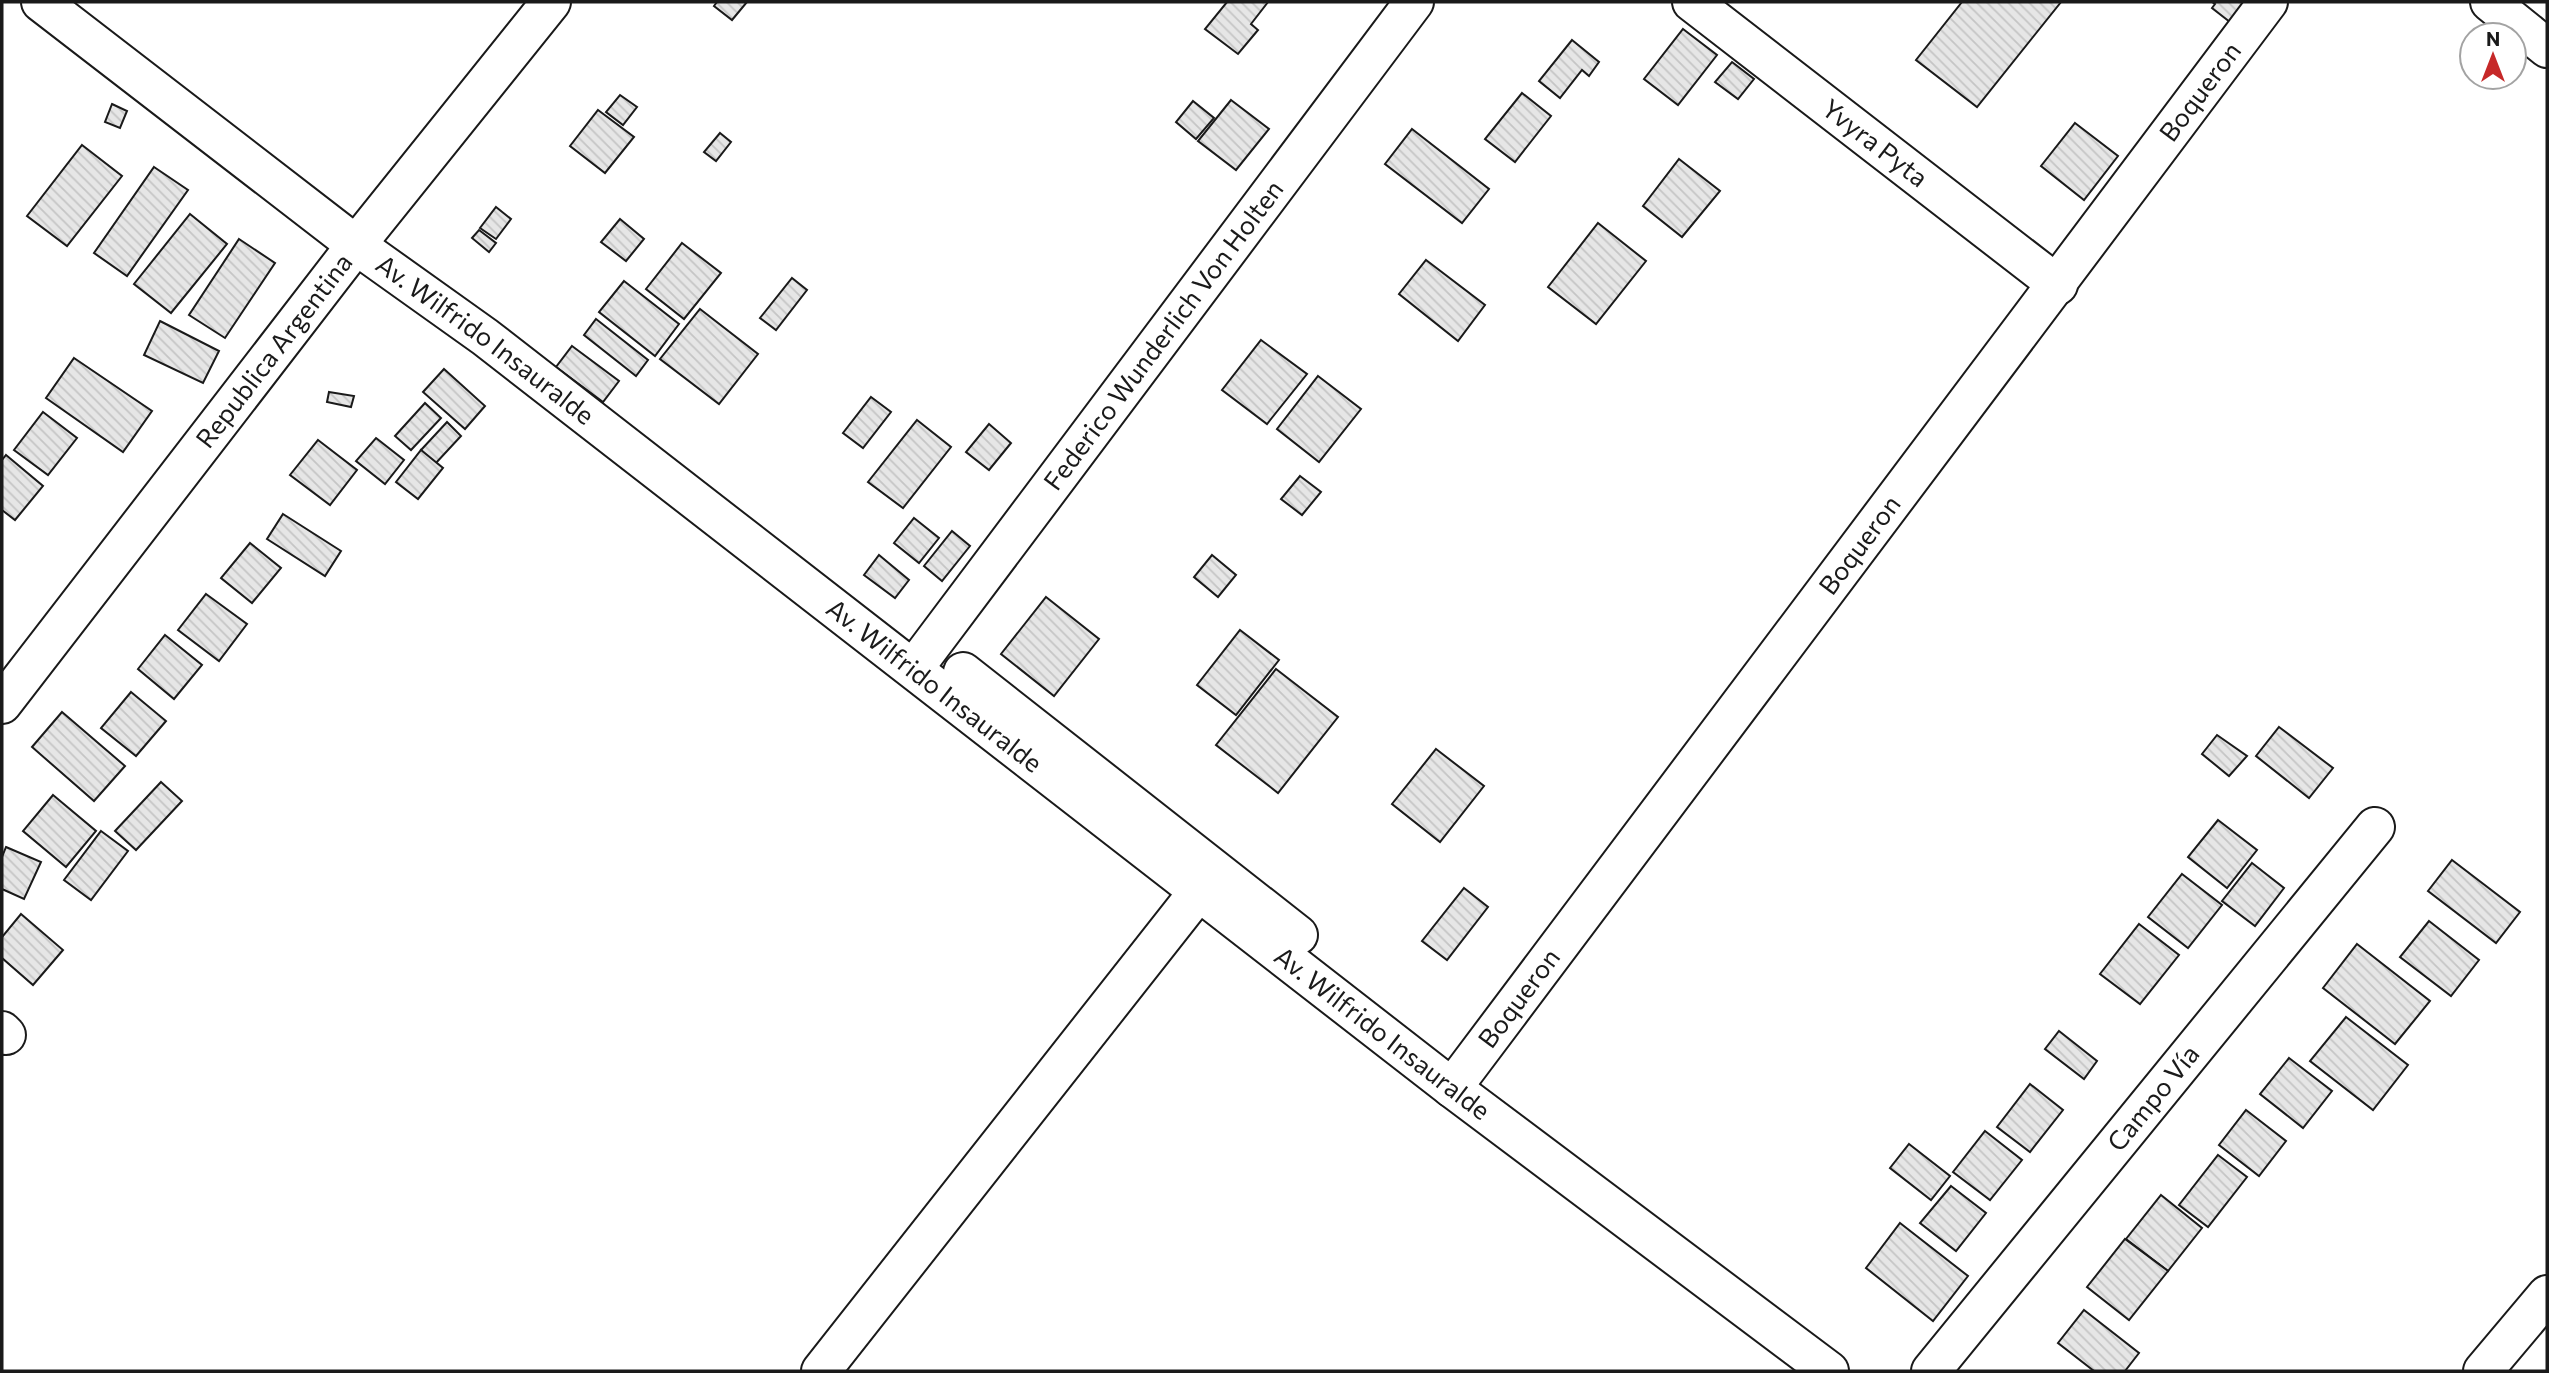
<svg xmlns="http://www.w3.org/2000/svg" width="2549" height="1373" viewBox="0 0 2549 1373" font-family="Commissioner,sans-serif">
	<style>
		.building { fill: url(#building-back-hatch); stroke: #1a1a1a; stroke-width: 2 }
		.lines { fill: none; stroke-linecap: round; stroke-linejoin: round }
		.minor-casing { stroke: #1a1a1a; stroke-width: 42 }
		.tertiary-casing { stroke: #1a1a1a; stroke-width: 42 }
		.minor { stroke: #fff; stroke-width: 38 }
		.tertiary { stroke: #fff; stroke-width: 38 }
		.labels { text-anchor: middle; stroke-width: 5; stroke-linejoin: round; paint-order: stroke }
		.street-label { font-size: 26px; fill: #1a1a1a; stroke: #fff }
	</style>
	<defs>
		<pattern id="building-back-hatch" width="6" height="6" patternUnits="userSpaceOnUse" patternTransform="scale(1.75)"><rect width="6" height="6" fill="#e6e6e6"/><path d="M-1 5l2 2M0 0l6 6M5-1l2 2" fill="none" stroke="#c5c5c5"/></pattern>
	</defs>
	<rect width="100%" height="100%" fill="#fff"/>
	<g class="building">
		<path d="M717,2H747L732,20L714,6Z"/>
		<path d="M1227,2H1268L1251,24L1258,30L1238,54L1205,29Z"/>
		<path d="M1962,2H2061L1977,107L1916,60Z"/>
		<path d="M2212,2H2246L2235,26L2212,8L2215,4Z"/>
		<path d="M1683,29L1717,55L1678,105L1644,79Z"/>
		<path d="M1572,40L1599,62L1589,76L1582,70L1560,98L1539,81Z"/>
		<path d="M1732,62L1754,79L1738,99L1715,82Z"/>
		<path d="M1522,93L1551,116L1515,162L1485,139Z"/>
		<path d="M620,95L637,107L623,125L606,112Z"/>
		<path d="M1231,100L1269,129L1236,170L1198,141Z"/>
		<path d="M1193,101L1214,118L1196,139L1176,122Z"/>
		<path d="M112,104L127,111L120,128L105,122Z"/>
		<path d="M598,110L634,137L605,173L570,146Z"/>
		<path d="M2075,123L2118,156L2084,200L2041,166Z"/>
		<path d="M1412,129L1489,189L1462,223L1385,164Z"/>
		<path d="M720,133L731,142L716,161L704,152Z"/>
		<path d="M82,145L122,176L67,246L27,216Z"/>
		<path d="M1679,159L1720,191L1682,237L1643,206Z"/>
		<path d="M154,167L188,190L127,276L94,253Z"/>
		<path d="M496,207L511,219L496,239L480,228Z"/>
		<path d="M190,214L227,244L171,313L134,284Z"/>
		<path d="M620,219L644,239L626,261L601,242Z"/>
		<path d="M1598,223L1646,261L1596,324L1548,287Z"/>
		<path d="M479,230L496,243L489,252L472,238Z"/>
		<path d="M239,239L275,263L225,338L189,315Z"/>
		<path d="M682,243L721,273L684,319L646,289Z"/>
		<path d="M1426,260L1485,305L1458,341L1399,294Z"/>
		<path d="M792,278L807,290L776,330L760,318Z"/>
		<path d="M624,281L679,324L655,356L599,312Z"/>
		<path d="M700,309L758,354L719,404L660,359Z"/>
		<path d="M596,319L648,360L636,376L584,335Z"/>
		<path d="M160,321L219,351L203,383L144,355Z"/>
		<path d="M1261,340L1307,374L1267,424L1222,390Z"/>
		<path d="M572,346L619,381L603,402L556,367Z"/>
		<path d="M74,358L152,411L123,452L46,398Z"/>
		<path d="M444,369L485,406L465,429L423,392Z"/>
		<path d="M1318,376L1361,409L1319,462L1277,429Z"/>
		<path d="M329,392L354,396L351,407L327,402Z"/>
		<path d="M871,397L891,412L863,448L843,433Z"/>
		<path d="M425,403L441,418L411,450L395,436Z"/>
		<path d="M43,412L77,438L48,475L14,450Z"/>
		<path d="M917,420L951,447L903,508L868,482Z"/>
		<path d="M447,422L461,436L435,464L421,450Z"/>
		<path d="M989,424L1011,443L989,470L966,452Z"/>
		<path d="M376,438L404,460L385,484L356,461Z"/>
		<path d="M318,440L357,470L330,505L290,475Z"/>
		<path d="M421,450L443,468L418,499L396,482Z"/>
		<path d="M6,455L43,486L15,520L2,510V460Z"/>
		<path d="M1300,476L1321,492L1302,515L1281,499Z"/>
		<path d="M283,514L341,551L325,576L267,539Z"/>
		<path d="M914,518L939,538L919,563L894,543Z"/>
		<path d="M952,531L970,546L942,581L924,566Z"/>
		<path d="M250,543L281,568L252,603L221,578Z"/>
		<path d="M879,555L909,580L895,598L864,575Z"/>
		<path d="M1212,555L1236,575L1218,597L1194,577Z"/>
		<path d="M206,594L247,624L219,661L178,630Z"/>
		<path d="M1046,597L1099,639L1054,696L1001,654Z"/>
		<path d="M1240,630L1279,660L1236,715L1197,685Z"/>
		<path d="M165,635L202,665L174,699L138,669Z"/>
		<path d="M1276,669L1338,717L1278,793L1216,745Z"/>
		<path d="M131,692L166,721L136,756L101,728Z"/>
		<path d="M62,712L125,766L94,801L32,747Z"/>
		<path d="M2279,727L2333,768L2309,798L2256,756Z"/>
		<path d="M2217,735L2247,756L2229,776L2202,754Z"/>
		<path d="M1436,749L1484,786L1440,842L1392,804Z"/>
		<path d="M161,782L182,801L136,850L115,831Z"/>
		<path d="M53,795L96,831L66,867L23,831Z"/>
		<path d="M2218,820L2257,850L2227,888L2188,857Z"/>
		<path d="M101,831L128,851L91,900L64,880Z"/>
		<path d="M6,847L41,862L24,899L2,889V857Z"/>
		<path d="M2452,860L2520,912L2496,943L2428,891Z"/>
		<path d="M2252,863L2284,888L2255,926L2222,901Z"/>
		<path d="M2182,874L2222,905L2188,948L2148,917Z"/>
		<path d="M1464,888L1488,907L1447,960L1422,941Z"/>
		<path d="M21,914L63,950L33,985L2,958V937Z"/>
		<path d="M2429,921L2479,960L2451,996L2400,957Z"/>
		<path d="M2139,924L2179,955L2140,1004L2100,974Z"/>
		<path d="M2357,944L2430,1001L2395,1044L2323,988Z"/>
		<path d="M2346,1017L2408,1065L2373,1110L2310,1061Z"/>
		<path d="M2059,1031L2097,1061L2084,1079L2045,1049Z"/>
		<path d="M2289,1058L2332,1091L2303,1128L2260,1094Z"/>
		<path d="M2030,1084L2063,1110L2030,1152L1997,1127Z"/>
		<path d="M2246,1110L2286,1141L2259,1176L2219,1145Z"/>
		<path d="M1985,1131L2022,1160L1990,1200L1953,1172Z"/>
		<path d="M1909,1144L1950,1176L1931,1200L1890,1168Z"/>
		<path d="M2218,1155L2247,1177L2208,1227L2179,1205Z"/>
		<path d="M1951,1186L1986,1213L1956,1251L1920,1223Z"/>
		<path d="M2161,1195L2202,1228L2168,1271L2126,1239Z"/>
		<path d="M1900,1223L1968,1276L1933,1321L1866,1268Z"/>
		<path d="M2125,1239L2168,1271L2129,1320L2087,1287Z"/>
		<path d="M2084,1310L2139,1353L2125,1371H2094L2058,1343Z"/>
	</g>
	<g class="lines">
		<g class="minor-casing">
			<g id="minor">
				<path id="s1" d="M1692,2L2058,285"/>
				<path d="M2490,2L2547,48"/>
				<path id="s2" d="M914,668L1414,2"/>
				<path id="s3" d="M2,704L356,245L551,2"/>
				<path d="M2,1031L6,1035"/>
				<path id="s4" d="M1452,1088L2268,2"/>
				<path d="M821,1371L1199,891"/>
				<path id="s5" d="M1931,1371L2375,827"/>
				<path d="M2483,1371L2547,1295"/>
			</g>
		</g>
		<g class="tertiary-casing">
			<g id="tertiary">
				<path id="s6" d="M41,2L356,245L485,337L1452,1088L1829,1371"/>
				<path d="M963,672L1298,935"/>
			</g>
		</g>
		<use href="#minor" class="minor"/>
		<use href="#tertiary" class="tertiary"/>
	</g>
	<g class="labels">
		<g class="street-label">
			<text dy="9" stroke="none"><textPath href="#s4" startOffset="1246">Boqueron</textPath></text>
			<text dy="9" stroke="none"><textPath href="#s1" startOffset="231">Yvyra Pyta</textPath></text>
			<text dy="9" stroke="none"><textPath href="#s2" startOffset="416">Federico Wunderlich Von Holten</textPath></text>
			<text dy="9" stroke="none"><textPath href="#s6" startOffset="558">Av. Wilfrido Insauralde</textPath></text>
			<text dy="9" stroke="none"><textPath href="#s3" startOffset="446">Republica Argentina</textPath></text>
			<text dy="9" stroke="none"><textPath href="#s4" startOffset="679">Boqueron</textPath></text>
			<text dy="9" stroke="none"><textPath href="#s6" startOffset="1125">Av. Wilfrido Insauralde</textPath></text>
			<text dy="9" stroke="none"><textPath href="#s4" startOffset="112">Boqueron</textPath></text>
			<text dy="9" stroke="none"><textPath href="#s6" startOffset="1692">Av. Wilfrido Insauralde</textPath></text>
			<text dy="9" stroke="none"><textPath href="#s5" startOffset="352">Campo Vía</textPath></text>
		</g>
	</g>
	<rect width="2549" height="1373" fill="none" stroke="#1a1a1a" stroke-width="7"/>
	<g transform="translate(2493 56)"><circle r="33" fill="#ffffff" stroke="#a3a3a3" stroke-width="2"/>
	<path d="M0-5L12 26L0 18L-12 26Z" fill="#c62828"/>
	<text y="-10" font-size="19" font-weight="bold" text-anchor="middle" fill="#1a1a1a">N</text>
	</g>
</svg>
